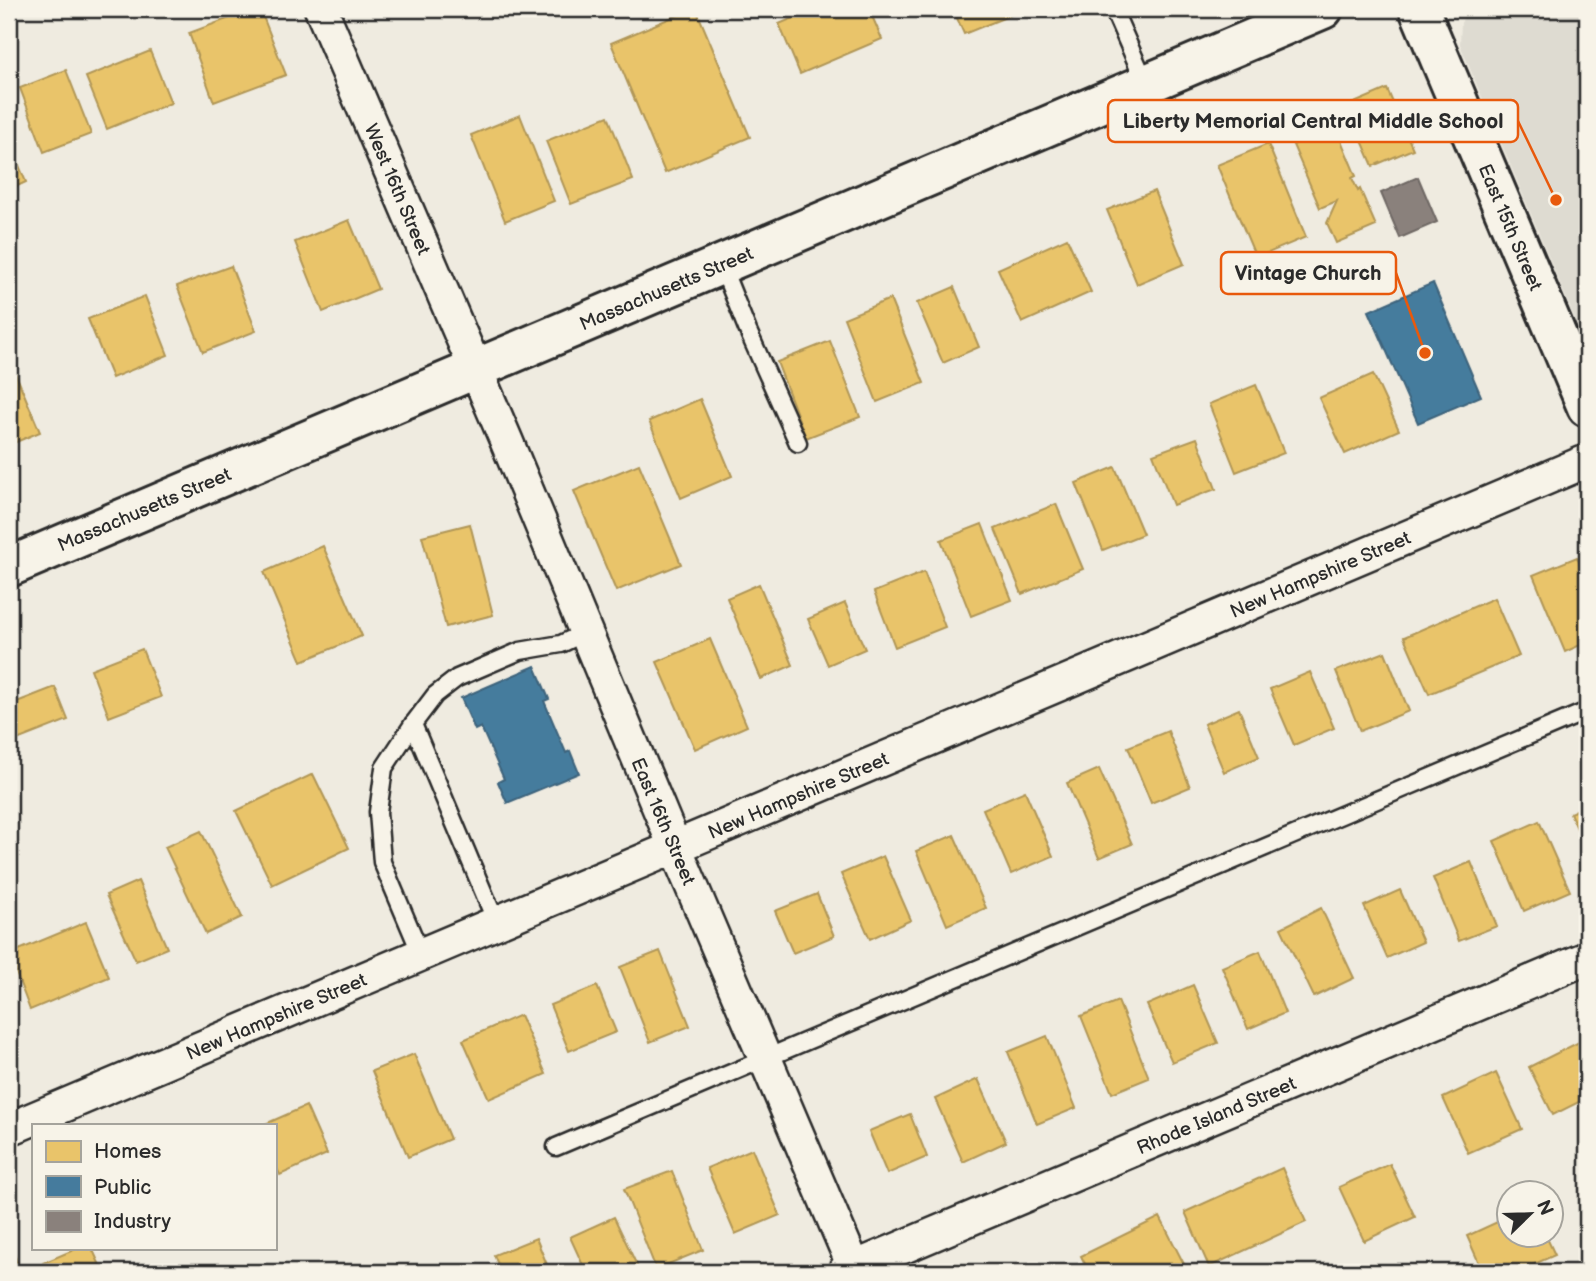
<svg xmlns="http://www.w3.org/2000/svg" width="1596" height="1281" viewBox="0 0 1596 1281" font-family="'Balsamiq Sans',sans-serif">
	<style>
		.built { fill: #dedbd1 }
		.homes { fill: #e9c46a; stroke: #b09657; stroke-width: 2 }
		.public { fill: #457b9d; stroke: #3d637b; stroke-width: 2 }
		.industry { fill: #8a817c; stroke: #6e6764; stroke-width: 2 }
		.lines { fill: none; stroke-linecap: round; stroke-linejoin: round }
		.lane-casing { stroke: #2b2b2b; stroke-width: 21 }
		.street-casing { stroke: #2b2b2b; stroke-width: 37 }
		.secondary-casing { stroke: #2b2b2b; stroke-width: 44 }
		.lane { stroke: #f7f3e8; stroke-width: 16 }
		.street { stroke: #f7f3e8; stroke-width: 32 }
		.secondary { stroke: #f7f3e8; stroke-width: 38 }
		.labels { text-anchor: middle; stroke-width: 7; stroke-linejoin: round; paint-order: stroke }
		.street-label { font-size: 19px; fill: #2b2b2b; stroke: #f7f3e8 }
		.leader { fill: none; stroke: #e8590c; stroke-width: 2.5 }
		.callout-dot { fill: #e8590c; stroke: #f7f3e8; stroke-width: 2.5 }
		.callout { fill: #f7f3e8; stroke: #e8590c; stroke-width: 2.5 }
		.callout-label { font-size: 21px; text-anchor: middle; font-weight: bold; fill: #2b2b2b }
	</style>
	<rect width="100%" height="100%" fill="#efebe0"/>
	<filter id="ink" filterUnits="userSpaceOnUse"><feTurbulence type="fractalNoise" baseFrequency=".0143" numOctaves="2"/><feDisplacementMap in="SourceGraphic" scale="14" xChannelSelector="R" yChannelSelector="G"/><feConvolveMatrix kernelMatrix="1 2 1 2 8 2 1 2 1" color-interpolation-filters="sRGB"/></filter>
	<g filter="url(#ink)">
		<path class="built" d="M1467,9H1587V348L1463,52L1460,44L1461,23Z"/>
		<g class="homes">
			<path d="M254,9H260L286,75L214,102L189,33Z"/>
			<path d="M692,9H696L750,137L665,173L611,43Z"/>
			<path d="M814,9H869L882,39L800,74L779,24Z"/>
			<path d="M953,9H1026L964,34Z"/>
			<path d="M150,51L171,103L107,129L86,77Z"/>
			<path d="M66,70L91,134L44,152L20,88Z"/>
			<path d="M1387,89L1413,149L1373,166L1347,106Z"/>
			<path d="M520,115L554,201L505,221L471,135Z"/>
			<path d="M608,116L633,180L571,204L546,141Z"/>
			<path d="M1325,117L1330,128L1335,126L1356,176L1352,178L1358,191L1360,189L1376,226L1336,243L1327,223L1337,201L1320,208L1293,145L1297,143L1292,131Z"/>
			<path d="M9,142L26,182L9,190Z"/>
			<path d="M1268,144L1306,237L1256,258L1217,165Z"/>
			<path d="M1154,191L1184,264L1137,284L1107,210Z"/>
			<path d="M349,220L378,289L323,312L295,242Z"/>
			<path d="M1067,238L1091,292L1022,323L998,269Z"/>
			<path d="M231,266L256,331L203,352L177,286Z"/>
			<path d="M954,287L979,347L943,363L917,303Z"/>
			<path d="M145,296L168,355L112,378L88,319Z"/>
			<path d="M890,299L924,383L877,402L844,318Z"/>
			<path d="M830,341L860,417L806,438L777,362Z"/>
			<path d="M9,358L40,432L9,445Z"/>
			<path d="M1373,374L1399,430L1345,454L1319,398Z"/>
			<path d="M1256,385L1284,453L1236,472L1209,404Z"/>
			<path d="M700,399L732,476L681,498L649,421Z"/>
			<path d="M1197,438L1216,489L1173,505L1153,454Z"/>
			<path d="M639,464L681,564L616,591L574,491Z"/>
			<path d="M1115,467L1143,534L1103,550L1076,483Z"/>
			<path d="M1056,504L1083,569L1022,594L995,529Z"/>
			<path d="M470,524L493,615L446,627L422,536Z"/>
			<path d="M982,524L1012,600L971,616L941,540Z"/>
			<path d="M323,546L362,636L302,661L264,572Z"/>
			<path d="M1577,557L1587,581V642L1565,652L1533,575Z"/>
			<path d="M924,572L945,627L895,647L874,592Z"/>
			<path d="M759,584L793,665L761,679L727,598Z"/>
			<path d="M1494,598L1519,656L1429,694L1404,637Z"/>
			<path d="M845,603L865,649L828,665L808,619Z"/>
			<path d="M710,639L747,726L695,749L657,662Z"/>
			<path d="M142,649L161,697L109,717L91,669Z"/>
			<path d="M1385,652L1409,711L1360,731L1336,671Z"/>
			<path d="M1310,672L1334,728L1294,745L1270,689Z"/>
			<path d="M55,687L68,720L17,740L9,717V705Z"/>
			<path d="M1239,709L1259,757L1224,772L1204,724Z"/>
			<path d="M1168,731L1190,787L1151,803L1128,747Z"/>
			<path d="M1099,769L1132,844L1099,858L1067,783Z"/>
			<path d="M313,774L349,848L272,885L236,811Z"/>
			<path d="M1025,791L1053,856L1011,874L983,809Z"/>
			<path d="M1587,805V850L1570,813Z"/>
			<path d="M1539,821L1570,891L1524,911L1494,841Z"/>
			<path d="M201,831L242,917L206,934L165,847Z"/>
			<path d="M954,835L986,908L947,925L916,851Z"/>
			<path d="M883,856L911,920L870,939L841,874Z"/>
			<path d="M1471,862L1497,926L1459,941L1433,878Z"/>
			<path d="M138,881L167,948L136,961L106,895Z"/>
			<path d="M1400,890L1423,942L1387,958L1364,906Z"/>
			<path d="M817,894L834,936L793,953L775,911Z"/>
			<path d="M1321,908L1354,978L1314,997L1281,928Z"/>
			<path d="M86,922L109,977L30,1010L9,954Z"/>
			<path d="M660,951L690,1026L650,1042L620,967Z"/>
			<path d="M1260,951L1285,1013L1248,1029L1222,967Z"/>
			<path d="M1193,985L1218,1043L1172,1062L1147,1005Z"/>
			<path d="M597,986L616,1032L569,1051L550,1005Z"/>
			<path d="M1118,1001L1149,1078L1112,1093L1081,1016Z"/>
			<path d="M520,1015L546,1074L489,1099L463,1040Z"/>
			<path d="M1047,1036L1076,1108L1037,1124L1008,1052Z"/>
			<path d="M1587,1038V1098L1553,1115L1529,1067Z"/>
			<path d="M414,1054L450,1139L408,1157L372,1071Z"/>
			<path d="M1496,1073L1522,1129L1468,1153L1443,1098Z"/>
			<path d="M978,1079L1006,1142L963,1162L935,1099Z"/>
			<path d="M306,1106L327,1154L280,1175L275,1164V1125H263Z"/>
			<path d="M910,1114L927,1157L887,1174L869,1131Z"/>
			<path d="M752,1149L780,1215L735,1234L707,1168Z"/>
			<path d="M1390,1164L1415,1217L1364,1241L1339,1187Z"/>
			<path d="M1282,1168L1306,1222L1209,1267L1185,1212Z"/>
			<path d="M672,1171L703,1250L656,1269L624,1189Z"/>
			<path d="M614,1217L640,1272H586L570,1237Z"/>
			<path d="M1160,1217L1188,1272H1089L1081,1256Z"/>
			<path d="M1508,1217V1236H1546L1555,1255L1516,1272H1483L1467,1236Z"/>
			<path d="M536,1238L550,1272H501L494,1255Z"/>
			<path d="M78,1248H92L103,1272H47L43,1263Z"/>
			<path d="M13,1251L21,1272H9V1253Z"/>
		</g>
		<g class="public">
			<path d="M1433,283L1481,396L1418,423L1369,311Z"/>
			<path d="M535,666L549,699L544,701L566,753L570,751L579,773L507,803L498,782L504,779L481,727L475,730L461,698Z"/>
		</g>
		<path class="industry" d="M1418,177L1437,222L1400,238L1381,193Z"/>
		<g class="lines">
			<g class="lane-casing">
				<g id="lane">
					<path d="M1113,9L1146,84"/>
					<path d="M721,264L748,331L798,443"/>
					<path d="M413,724L496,922"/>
					<path d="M421,954L382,862L378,812L384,768L413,724L435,695L457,678L520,651L561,644L586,632"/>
					<path d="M556,1147L1587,711"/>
				</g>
			</g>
			<g class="street-casing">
				<g id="street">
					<path d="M321,9L506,440L675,847L856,1272"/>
					<path d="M9,1129L1587,461"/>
					<path d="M844,1272L1587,958"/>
				</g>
			</g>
			<g class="secondary-casing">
				<g id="secondary">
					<path d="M1419,9L1587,407"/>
					<path d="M9,567L1323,9"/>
				</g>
			</g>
			<use href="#lane" class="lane"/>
			<use href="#street" class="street"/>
			<use href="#secondary" class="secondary"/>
		</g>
	</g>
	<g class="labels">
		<g class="street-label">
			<text transform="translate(398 189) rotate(67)" y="7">West 16th Street</text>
			<text transform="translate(1511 227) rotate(67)" y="7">East 15th Street</text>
			<text transform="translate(666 288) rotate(-23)" y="7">Massachusetts Street</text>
			<text transform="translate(144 509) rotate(-23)" y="7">Massachusetts Street</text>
			<text transform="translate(1320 574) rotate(-23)" y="7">New Hampshire Street</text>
			<text transform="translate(798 795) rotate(-23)" y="7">New Hampshire Street</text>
			<text transform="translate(664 821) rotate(67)" y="7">East 16th Street</text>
			<text transform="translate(276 1016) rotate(-23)" y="7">New Hampshire Street</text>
			<text transform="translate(1216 1115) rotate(-23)" y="7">Rhode Island Street</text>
		</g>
	</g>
	<path class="leader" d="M1556 200L1518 121M1425 353L1396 273"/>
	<g class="callout-dot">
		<circle cx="1556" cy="200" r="7"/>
		<circle cx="1425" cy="353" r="7"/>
	</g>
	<g class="callout">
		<rect x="1108" y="100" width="410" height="42" rx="7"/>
		<rect x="1221" y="252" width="175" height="42" rx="7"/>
	</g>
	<g class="callout-label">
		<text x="1313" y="128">Liberty Memorial Central Middle School</text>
		<text x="1308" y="280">Vintage Church</text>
	</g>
	<rect width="1596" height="1281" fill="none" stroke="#f7f3e8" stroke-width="35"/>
	<rect x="18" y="18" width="1561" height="1246" fill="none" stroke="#2b2b2b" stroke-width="2.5" filter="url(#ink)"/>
	<rect x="32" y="1124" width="245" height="126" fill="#f7f3e8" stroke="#a5a39c" stroke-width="2"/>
	<rect x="46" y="1141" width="35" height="21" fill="#e9c46a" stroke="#a5a39c" stroke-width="2"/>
	<text x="94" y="1158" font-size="21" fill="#2b2b2b">Homes</text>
	<rect x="46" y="1176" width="35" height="21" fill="#457b9d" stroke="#a5a39c" stroke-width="2"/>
	<text x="94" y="1194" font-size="21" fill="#2b2b2b">Public</text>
	<rect x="46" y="1211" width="35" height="21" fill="#8a817c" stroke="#a5a39c" stroke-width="2"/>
	<text x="94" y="1228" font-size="21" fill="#2b2b2b">Industry</text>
	<g transform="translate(1530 1214) rotate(67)"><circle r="33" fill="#f7f3e8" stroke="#a5a39c" stroke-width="2"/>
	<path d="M0-5L12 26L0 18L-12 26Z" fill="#2b2b2b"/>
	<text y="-10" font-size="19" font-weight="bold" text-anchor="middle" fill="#2b2b2b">N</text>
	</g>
</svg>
